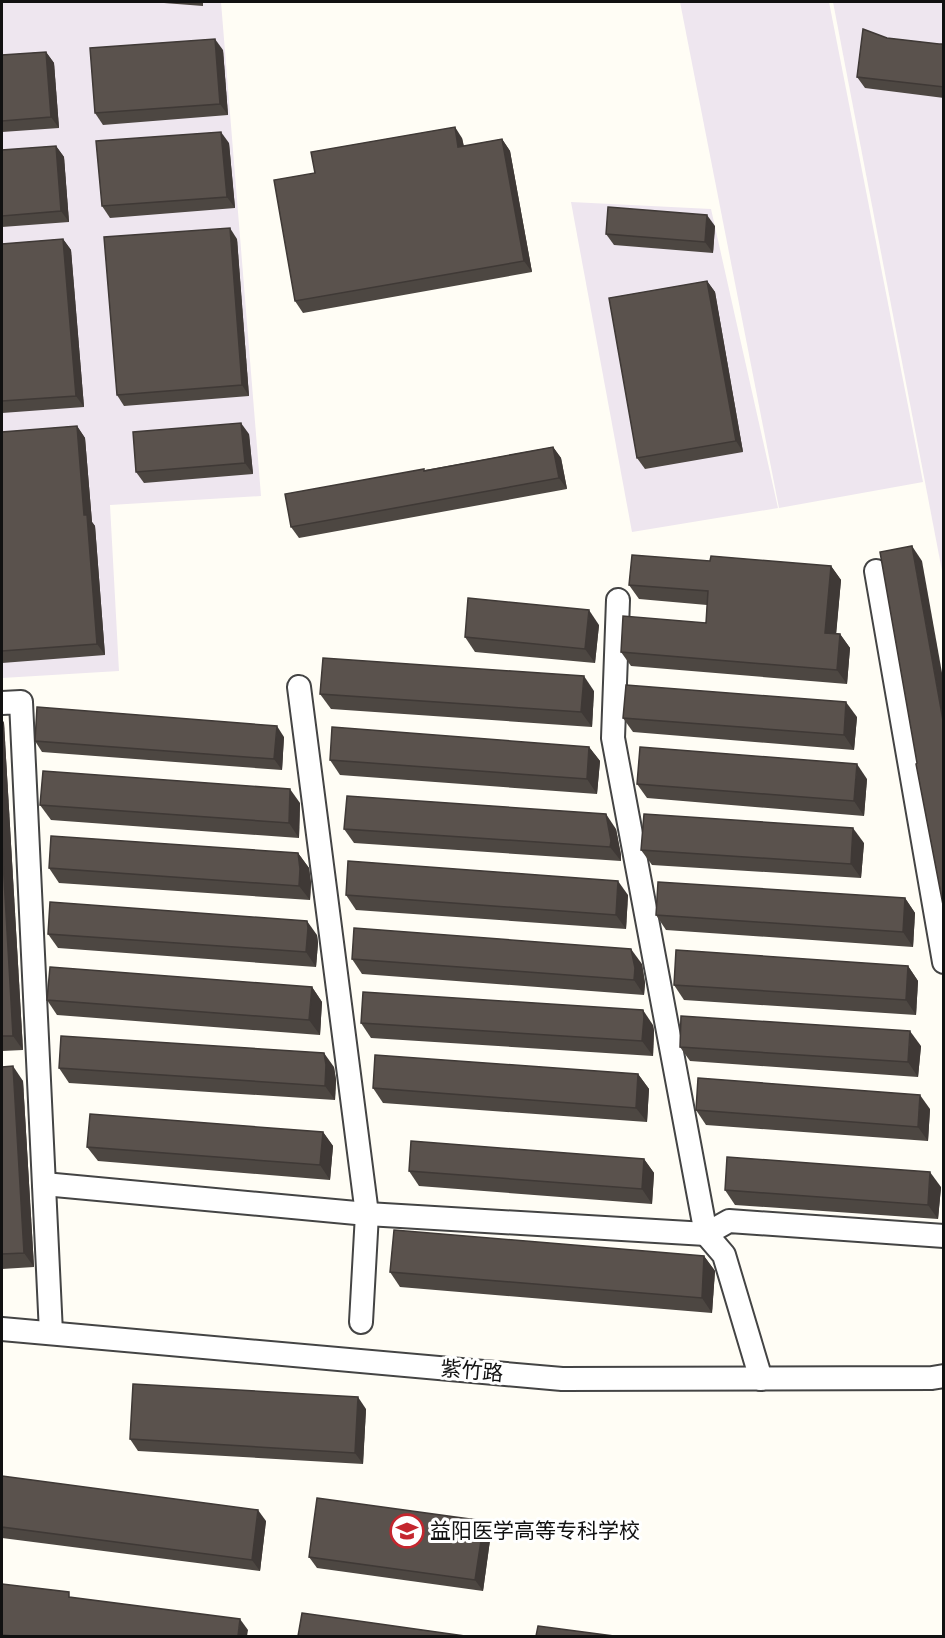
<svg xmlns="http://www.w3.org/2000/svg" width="945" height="1638" viewBox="0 0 945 1638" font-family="'Crimson Pro','Noto Sans SC',serif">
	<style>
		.industrial { fill: #eee6ef }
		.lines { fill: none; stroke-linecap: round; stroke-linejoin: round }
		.minor-casing { stroke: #444; stroke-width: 26 }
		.minor { stroke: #fff; stroke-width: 22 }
		.wall { fill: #4d4742 }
		.shaded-wall { fill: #3f3936 }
		.building { fill: #5a524d; stroke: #3f3936; stroke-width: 1.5 }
		.labels { text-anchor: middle; stroke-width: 6; stroke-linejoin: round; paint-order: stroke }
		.street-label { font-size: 21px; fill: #111; stroke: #fff }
		.poi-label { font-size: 21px; fill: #111; stroke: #fff; text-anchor: start }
	</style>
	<rect width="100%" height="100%" fill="#fffdf5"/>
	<g class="industrial">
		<path d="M2,2H221L261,496L110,505L119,671L2,678Z"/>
		<path d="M680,2H829L923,482L779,508Z"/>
		<path d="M833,2H943V576Z"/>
		<path d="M571,202L711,209L778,508L632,532Z"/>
	</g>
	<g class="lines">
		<g class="minor-casing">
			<g id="minor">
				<path d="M876,571L944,962"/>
				<path d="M618,600L613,738L706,1234L724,1255L761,1379"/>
				<path d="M299,687L367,1214L361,1322"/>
				<path d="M2,703L21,702L51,1333"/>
				<path d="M44,1184L367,1214L706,1234L729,1221L944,1236"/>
				<path d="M2,1329L562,1379L932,1378L944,1376"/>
			</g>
		</g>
		<use href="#minor" class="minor"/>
	</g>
	<g class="wall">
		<path d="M151,2H203V6Z"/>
		<path d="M887,38L939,44H944V98L865,88L857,77Z"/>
		<path d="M223,50L228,115L103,125L95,113Z"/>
		<path d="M46,52L54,63L59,128L2,132V55Z"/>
		<path d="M462,138L464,146L502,139L510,151L532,272L303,313L295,301L315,173Z"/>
		<path d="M229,143L235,208L110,218L102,206Z"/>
		<path d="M56,146L64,157L69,222L2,227V150Z"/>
		<path d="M715,226L713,253L614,245L606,234Z"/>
		<path d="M63,239L71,250L84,407L2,413V244Z"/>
		<path d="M237,239L249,396L124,406L117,395Z"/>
		<path d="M707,281L715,292L743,452L645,469L637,458Z"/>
		<path d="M77,426L85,438L92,522L95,526L105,655L2,663V432Z"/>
		<path d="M249,434L253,474L144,483L136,472Z"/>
		<path d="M553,447L561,458L567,489L299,538L291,527L425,470Z"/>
		<path d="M710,561L831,566L841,580L836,633L840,634L850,648L847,684L631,666L621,652L706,623L707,605L639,599L629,585Z"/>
		<path d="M599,625L595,663L475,652L465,637Z"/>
		<path d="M594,691L592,727L331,709L320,694Z"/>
		<path d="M857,717L854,750L633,732L623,718Z"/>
		<path d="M2,719L4,723L23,1050L2,1051Z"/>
		<path d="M284,737L282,770L42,752L35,741Z"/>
		<path d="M589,747L600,761L597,794L340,775L330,760Z"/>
		<path d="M867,779L864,816L647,798L637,784Z"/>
		<path d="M300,803L299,838L51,820L40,805Z"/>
		<path d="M344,829H616L621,855V861L354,843Z"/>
		<path d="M864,843L861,878L652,865L641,850Z"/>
		<path d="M298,853L309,868L311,883L310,900L59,883L49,868Z"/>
		<path d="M346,895H628L626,929L356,910Z"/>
		<path d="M905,898L915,913L913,947L666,930L656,915Z"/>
		<path d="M48,934L317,935L318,943L316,967L58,948Z"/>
		<path d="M352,959L642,964L645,983L644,995L362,974Z"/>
		<path d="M908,966L918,981L916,1015L684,1000L674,985Z"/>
		<path d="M312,987L322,1002L320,1035L57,1015L47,1000Z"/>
		<path d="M361,1023L653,1025L654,1031L653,1056L371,1038Z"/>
		<path d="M921,1046L918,1077L690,1061L680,1047Z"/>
		<path d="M2,1067L23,1081L34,1267L2,1269Z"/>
		<path d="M334,1067L336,1080L335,1100L69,1083L59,1068Z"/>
		<path d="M638,1074L649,1089L647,1122L383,1103L373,1088Z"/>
		<path d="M930,1109L928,1141L706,1125L696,1110Z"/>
		<path d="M323,1132L333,1146L330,1180L98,1161L87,1147Z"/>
		<path d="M644,1159L654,1173L652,1204L419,1186L409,1171Z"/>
		<path d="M941,1187L938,1219L735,1205L725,1190Z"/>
		<path d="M704,1256L715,1271L712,1313L400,1287L390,1272Z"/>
		<path d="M366,1409L363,1464L138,1451L130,1439Z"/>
		<path d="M2,1476L266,1521L260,1571L2,1538Z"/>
		<path d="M484,1521L491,1533L483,1591L317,1568L309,1557Z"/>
	</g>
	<g class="shaded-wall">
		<path d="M215,39L223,50L228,115L220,104Z"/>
		<path d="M46,52L54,63L59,128L51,117Z"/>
		<path d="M455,127L462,138L466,159L458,147Z"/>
		<path d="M221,132L229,143L235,208L227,197Z"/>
		<path d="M502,139L510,151L532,272L524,261Z"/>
		<path d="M56,146L64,157L69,222L61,211Z"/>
		<path d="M707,215L715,226L713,253L705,242Z"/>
		<path d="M230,228L237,239L249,396L242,385Z"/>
		<path d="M63,239L71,250L84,407L76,396Z"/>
		<path d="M707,281L715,292L743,452L736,441Z"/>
		<path d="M241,423L249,434L253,474L245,463Z"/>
		<path d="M77,426L85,438L92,522L95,526L105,655L97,644L84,515Z"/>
		<path d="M553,447L561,458L567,489L559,478Z"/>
		<path d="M912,546L922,561L944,684V726Z"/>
		<path d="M831,566L841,580L835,647L825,633Z"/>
		<path d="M589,610L599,625L595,663L585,649Z"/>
		<path d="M840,634L850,648L847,684L837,670Z"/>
		<path d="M584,676L594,691L592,727L581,712Z"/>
		<path d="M846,702L857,717L854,750L844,735Z"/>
		<path d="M2,719L4,723L23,1050L13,1036L2,843Z"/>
		<path d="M277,726L284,737L282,770L274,759Z"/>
		<path d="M589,747L600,761L597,794L587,779Z"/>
		<path d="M857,764L867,779L864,816L854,801Z"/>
		<path d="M290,789L300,803L299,838L289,823Z"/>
		<path d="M606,814L616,829L621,855V861L610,847Z"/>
		<path d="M853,828L864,843L861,878L851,864Z"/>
		<path d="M298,853L309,868L311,883L310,900L299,886Z"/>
		<path d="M618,881L628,895L626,929L616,915Z"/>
		<path d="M905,898L915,913L913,947L903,932Z"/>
		<path d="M307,921L317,935L318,943L316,967L306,952Z"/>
		<path d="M631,949L642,964L645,983L644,995L634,980Z"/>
		<path d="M908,966L918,981L916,1015L906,1000Z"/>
		<path d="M312,987L322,1002L320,1035L309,1020Z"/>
		<path d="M643,1010L653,1025L654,1031L653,1056L642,1041Z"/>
		<path d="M910,1031L921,1046L918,1077L908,1062Z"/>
		<path d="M324,1053L334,1067L336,1080L335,1100L325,1086Z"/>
		<path d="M13,1066L23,1081L34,1267L24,1253Z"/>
		<path d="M638,1074L649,1089L647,1122L636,1108Z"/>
		<path d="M920,1095L930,1109L928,1141L918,1127Z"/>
		<path d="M323,1132L333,1146L330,1180L320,1165Z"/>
		<path d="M644,1159L654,1173L652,1204L642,1189Z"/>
		<path d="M930,1172L941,1187L938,1219L928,1205Z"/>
		<path d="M704,1256L715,1271L712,1313L702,1298Z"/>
		<path d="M358,1397L366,1409L363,1464L355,1453Z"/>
		<path d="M258,1510L266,1521L260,1571L252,1560Z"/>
		<path d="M484,1521L491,1533L483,1591L475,1580Z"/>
		<path d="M240,1619L248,1630L247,1636H238Z"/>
	</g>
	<g class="building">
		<path d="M863,29L887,38L939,44H944V87L857,77Z"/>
		<path d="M215,39L220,104L95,113L90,48Z"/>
		<path d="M46,52L51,117L2,121V55Z"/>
		<path d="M455,127L458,147L502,139L524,261L295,301L274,180L315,173L311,152Z"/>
		<path d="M221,132L227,197L102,206L96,141Z"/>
		<path d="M56,146L61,211L2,216V150Z"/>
		<path d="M608,207L707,215L705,242L606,234Z"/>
		<path d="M230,228L242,385L117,395L104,237Z"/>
		<path d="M63,239L76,396L2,401V244Z"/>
		<path d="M707,281L736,441L637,458L609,298Z"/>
		<path d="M241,423L245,463L136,472L133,432Z"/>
		<path d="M77,426L84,515H87L97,644L2,651V432Z"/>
		<path d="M553,447L559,478L291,527L285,494L424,469V471Z"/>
		<path d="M912,546L944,726V910L916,764L917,763L880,552Z"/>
		<path d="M632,555L710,561L711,556L831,566L825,633L840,634L837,670L621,652L623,616L706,623L708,591L629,585Z"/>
		<path d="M468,598L589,610L585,649L465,637Z"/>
		<path d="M323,658L584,676L581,712L320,694Z"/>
		<path d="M626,685L846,702L844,735L623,718Z"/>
		<path d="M37,707L277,726L274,759L35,741Z"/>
		<path d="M332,727L589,747L587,779L330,760Z"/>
		<path d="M640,747L857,764L854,801L637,784Z"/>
		<path d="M43,771L290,789L289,823L40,805Z"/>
		<path d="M347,796L606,814L611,841L610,847L344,829Z"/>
		<path d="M644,814L853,828L851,864L641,850Z"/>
		<path d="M51,836L298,853L300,869L299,886L49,868Z"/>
		<path d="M2,843L13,1036H2Z"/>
		<path d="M348,861L618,881L616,915L346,895Z"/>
		<path d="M658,882L905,898L903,932L656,915Z"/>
		<path d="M50,902L307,921L308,928L306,952L48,934Z"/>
		<path d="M354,928L631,949L635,968L634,980L352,959Z"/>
		<path d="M676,950L908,966L906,1000L674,985Z"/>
		<path d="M50,967L312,987L309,1020L47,1000Z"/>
		<path d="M363,992L643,1010L644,1017L642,1041L361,1023Z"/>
		<path d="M681,1016L910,1031L908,1062L680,1047Z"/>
		<path d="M61,1036L324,1053L326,1065L325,1086L59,1068Z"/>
		<path d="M375,1055L638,1074L636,1108L373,1088Z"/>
		<path d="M13,1066L24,1253L2,1254V1067Z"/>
		<path d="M698,1078L920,1095L918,1127L696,1110Z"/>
		<path d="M90,1114L323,1132L320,1165L87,1147Z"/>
		<path d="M411,1141L644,1159L642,1189L409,1171Z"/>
		<path d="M727,1157L930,1172L928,1205L725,1190Z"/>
		<path d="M394,1230L704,1256L702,1298L390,1272Z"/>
		<path d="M133,1384L358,1397L355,1453L130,1439Z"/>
		<path d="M2,1476L258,1510L252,1560L2,1527Z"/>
		<path d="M317,1498L484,1521L475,1580L309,1557Z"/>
		<path d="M2,1584L69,1592V1597L240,1619L238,1636H13L2,1635Z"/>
		<path d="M302,1613L465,1636H298Z"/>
		<path d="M538,1626L614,1636H536Z"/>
	</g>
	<defs>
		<g id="university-ring" transform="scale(1.725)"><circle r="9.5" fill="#fff" stroke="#c4262e" stroke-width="1.5"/><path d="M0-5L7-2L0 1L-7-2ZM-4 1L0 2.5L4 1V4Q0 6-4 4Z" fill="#c4262e"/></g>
	</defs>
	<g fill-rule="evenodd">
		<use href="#university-ring" x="407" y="1531"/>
	</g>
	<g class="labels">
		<g class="street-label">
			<text transform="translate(472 1371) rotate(5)" y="7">紫竹路</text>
		</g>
		<g class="poi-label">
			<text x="430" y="1538">益阳医学高等专科学校</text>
		</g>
	</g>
	<rect width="945" height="1638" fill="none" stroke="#111111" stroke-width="6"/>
</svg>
